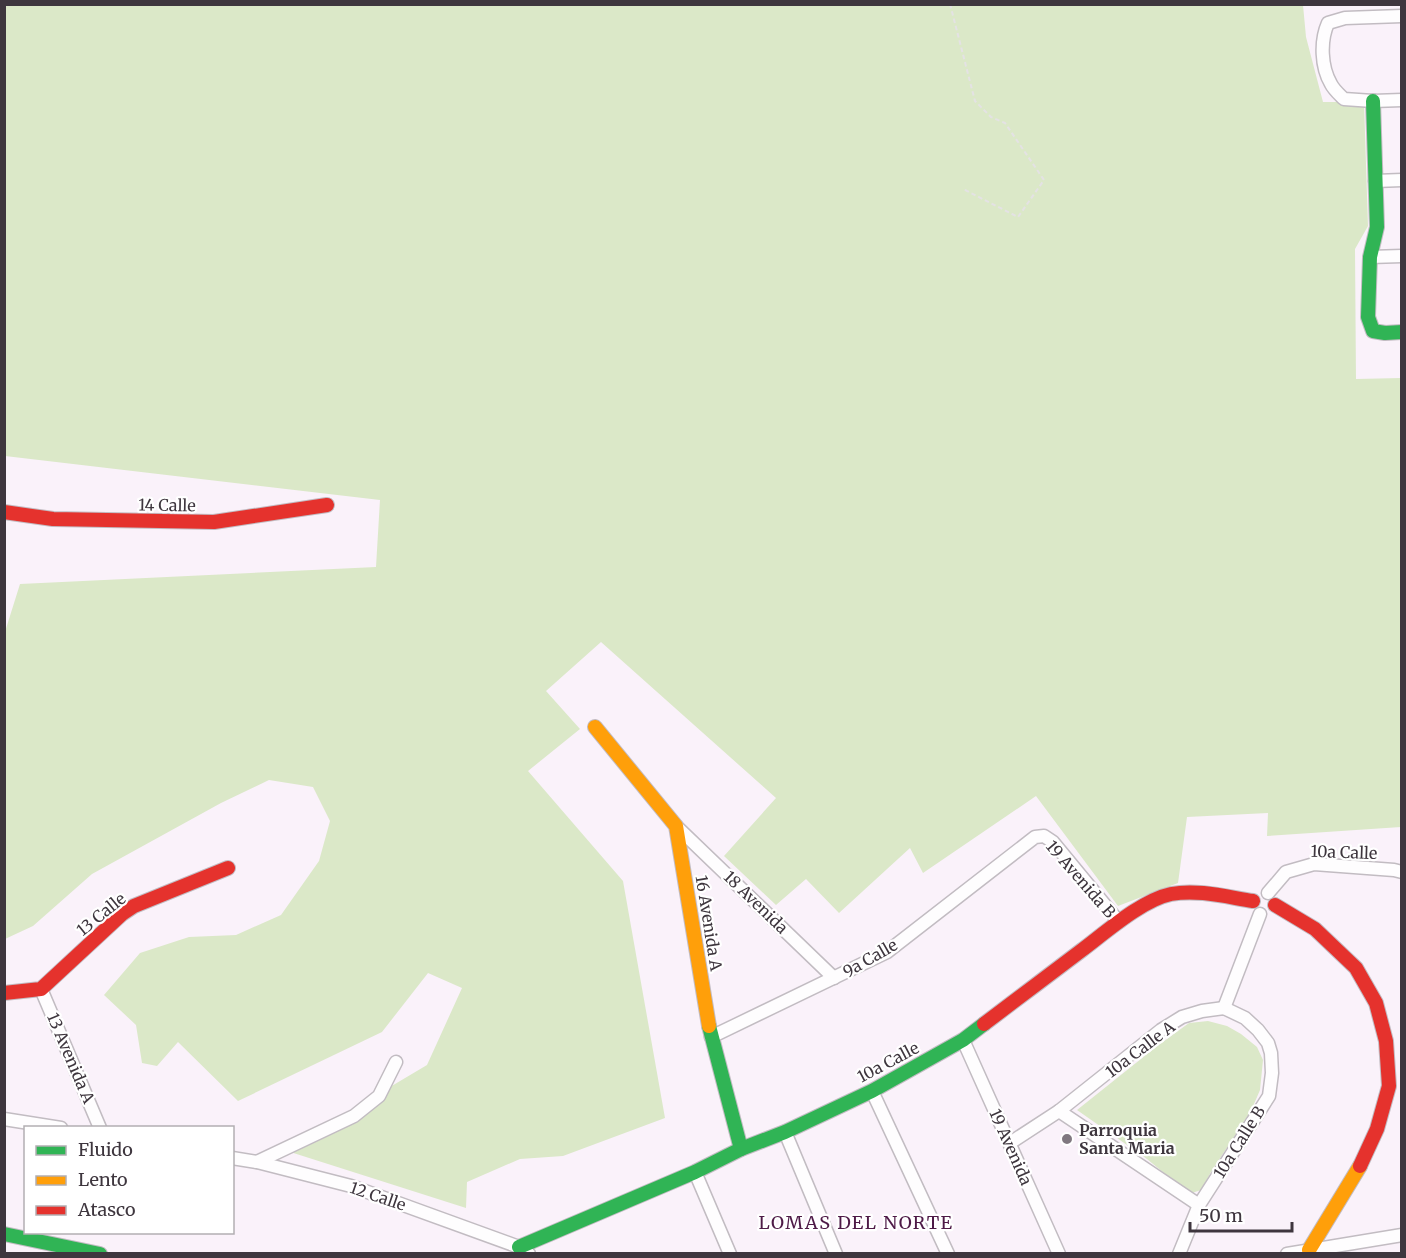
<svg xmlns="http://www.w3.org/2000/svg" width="1406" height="1258" viewBox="0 0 1406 1258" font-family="Merriweather,serif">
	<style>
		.green { fill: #dbe8c8 }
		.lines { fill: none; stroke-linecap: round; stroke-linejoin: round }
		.street-casing { stroke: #c2bcc2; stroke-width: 15 }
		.fast-casing { stroke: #c2bcc2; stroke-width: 16 }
		.slow-casing { stroke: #c2bcc2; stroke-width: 16 }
		.jam-casing { stroke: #c2bcc2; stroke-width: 16 }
		.path { stroke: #e4e2e4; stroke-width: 2; stroke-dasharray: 4.5 3; stroke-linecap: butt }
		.street { stroke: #fefdfe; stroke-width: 12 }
		.fast { stroke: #30b455; stroke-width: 14 }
		.slow { stroke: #ff9f0a; stroke-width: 14 }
		.jam { stroke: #e5322d; stroke-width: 14 }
		.poi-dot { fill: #807880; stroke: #fff; stroke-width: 2 }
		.labels { text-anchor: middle; stroke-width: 4.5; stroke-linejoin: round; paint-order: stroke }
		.street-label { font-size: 16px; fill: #3e363e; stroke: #fff }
		.poi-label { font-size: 16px; font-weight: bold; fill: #3e363e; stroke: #fff; text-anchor: start }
		.neighbourhood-label { font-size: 18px; letter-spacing: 1.5px; fill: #4e1a47; stroke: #fff }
	</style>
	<rect width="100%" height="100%" fill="#faf2fa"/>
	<g class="green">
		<path d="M5,5H1303L1306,37L1323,102H1364L1368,226L1355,249L1356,379L1401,378V827L1267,836L1268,813L1187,817L1178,883L1118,906L1036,796L923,873L910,848L839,913L806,879L776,905L724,856L776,798L601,642L546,691L580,729L528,771L623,881L665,1118L563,1156L520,1159L467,1182L466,1208L284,1150L427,1065L462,988L428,973L382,1032L238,1101L178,1042L157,1066L142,1063L136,1025L104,995L140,953L189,937L236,935L281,915L319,861L330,821L313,787L269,780L221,803L92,874L33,926L5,939L4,635L20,584L376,567L380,500L5,456Z"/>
		<path d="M1208,1021L1227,1026L1241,1034L1257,1047L1263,1060L1260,1090L1251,1111L1211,1172L1201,1190L1192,1193L1164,1173L1147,1159L1077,1110L1156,1047L1189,1023Z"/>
	</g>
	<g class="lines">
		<g class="street-casing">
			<g id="street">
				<path d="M1402,16L1345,18L1328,23C1320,41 1321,67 1331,84C1334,90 1339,94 1344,99L1373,101L1402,100"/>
				<path d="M1375,181L1402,180"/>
				<path d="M1370,257L1402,256"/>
				<path d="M676,826L834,978"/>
				<path d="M1268,893L1286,872L1314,864L1394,870L1402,872"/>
				<path d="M41,989L100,1128"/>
				<path d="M1224,1008L1260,914"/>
				<path d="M711,1037L887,952L1035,837L1044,836L1053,842L1119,922"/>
				<path d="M963,1040L1059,1254"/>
				<path d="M872,1091L948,1254"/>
				<path d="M1059,1111L1199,1205"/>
				<path d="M4,1119L61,1128"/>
				<path d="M785,1132L836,1254"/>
				<path d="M1010,1143L1059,1111L1161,1030L1182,1017L1202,1011L1224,1008"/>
				<path d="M232,1158L257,1162L351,1186L519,1247L529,1254"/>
				<path d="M257,1162L354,1116L379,1096L396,1062"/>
				<path d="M695,1172L730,1254"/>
				<path d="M1179,1254L1199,1205L1269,1096L1272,1073L1271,1053L1268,1043L1258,1030L1245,1018L1224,1008"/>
				<path d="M1287,1254L1402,1235"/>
			</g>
		</g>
		<g class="fast-casing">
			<g id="fast">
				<path d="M1373,101L1377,227L1370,257L1368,317L1373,331L1385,333L1402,332"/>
				<path d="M709,1026L741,1149"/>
				<path d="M4,1234L100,1254"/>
				<path d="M519,1247L695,1172L741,1149L785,1132L872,1091L963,1040L984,1024"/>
			</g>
		</g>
		<g class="slow-casing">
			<g id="slow">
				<path d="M595,727L676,826L709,1026"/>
				<path d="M1309,1250L1360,1166"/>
			</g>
		</g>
		<g class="jam-casing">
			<g id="jam">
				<path d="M4,512L53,519L214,522L327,505"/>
				<path d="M1275,905L1315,929L1356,968L1376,1003L1386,1041L1389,1086L1377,1129L1360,1166"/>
				<path d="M4,993L41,989L122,914L134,906L228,868"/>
				<path d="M984,1024C1017,999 1049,975 1082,950C1106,932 1142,900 1171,894C1198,889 1227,897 1253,901"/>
			</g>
		</g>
		<path class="path" d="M950,4L975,101L991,117L1005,123L1044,180L1018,217L963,189"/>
		<use href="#street" class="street"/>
		<use href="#fast" class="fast"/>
		<use href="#slow" class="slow"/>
		<use href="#jam" class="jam"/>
	</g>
	<circle class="poi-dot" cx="1067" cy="1139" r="6"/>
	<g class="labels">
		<g class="street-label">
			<text transform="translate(167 505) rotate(1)" y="6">14 Calle</text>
			<text transform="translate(1344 852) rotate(2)" y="6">10a Calle</text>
			<text transform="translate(1081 879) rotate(49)" y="6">19 Avenida B</text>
			<text transform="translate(756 902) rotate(44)" y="6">18 Avenida</text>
			<text transform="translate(101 914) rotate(-39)" y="6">13 Calle</text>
			<text transform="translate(709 923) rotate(81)" y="6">16 Avenida A</text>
			<text transform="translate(870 958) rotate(-30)" y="6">9a Calle</text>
			<text transform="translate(1140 1049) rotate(-37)" y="6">10a Calle A</text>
			<text transform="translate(71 1058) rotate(67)" y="6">13 Avenida A</text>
			<text transform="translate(888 1062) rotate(-28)" y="6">10a Calle</text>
			<text transform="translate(1239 1142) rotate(-58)" y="6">10a Calle B</text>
			<text transform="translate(1011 1147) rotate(66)" y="6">19 Avenida</text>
			<text transform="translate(378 1196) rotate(19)" y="6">12 Calle</text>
		</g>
		<g class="poi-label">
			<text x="1079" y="1136">Parroquia<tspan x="1079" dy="18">Santa Maria</tspan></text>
		</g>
		<g class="neighbourhood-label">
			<text x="856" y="1229">LOMAS DEL NORTE</text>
		</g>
	</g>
	<rect width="1406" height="1258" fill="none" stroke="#3e363e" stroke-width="12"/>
	<rect x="24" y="1126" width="210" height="108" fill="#ffffff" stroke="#b2afb2" stroke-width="1.5"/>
	<rect x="36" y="1146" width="30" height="9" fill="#30b455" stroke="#b2afb2" stroke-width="1.5"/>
	<text x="78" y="1156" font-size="18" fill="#3e363e">Fluido</text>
	<rect x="36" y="1176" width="30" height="9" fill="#ff9f0a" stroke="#b2afb2" stroke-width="1.5"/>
	<text x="78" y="1186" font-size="18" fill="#3e363e">Lento</text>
	<rect x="36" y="1206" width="30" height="9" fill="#e5322d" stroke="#b2afb2" stroke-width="1.5"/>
	<text x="78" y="1216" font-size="18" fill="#3e363e">Atasco</text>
	<path d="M1190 1222v9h102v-9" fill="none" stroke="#3e363e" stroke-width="3"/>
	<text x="1199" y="1222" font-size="18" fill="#3e363e" stroke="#ffffff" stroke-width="4.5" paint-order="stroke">50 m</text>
</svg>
